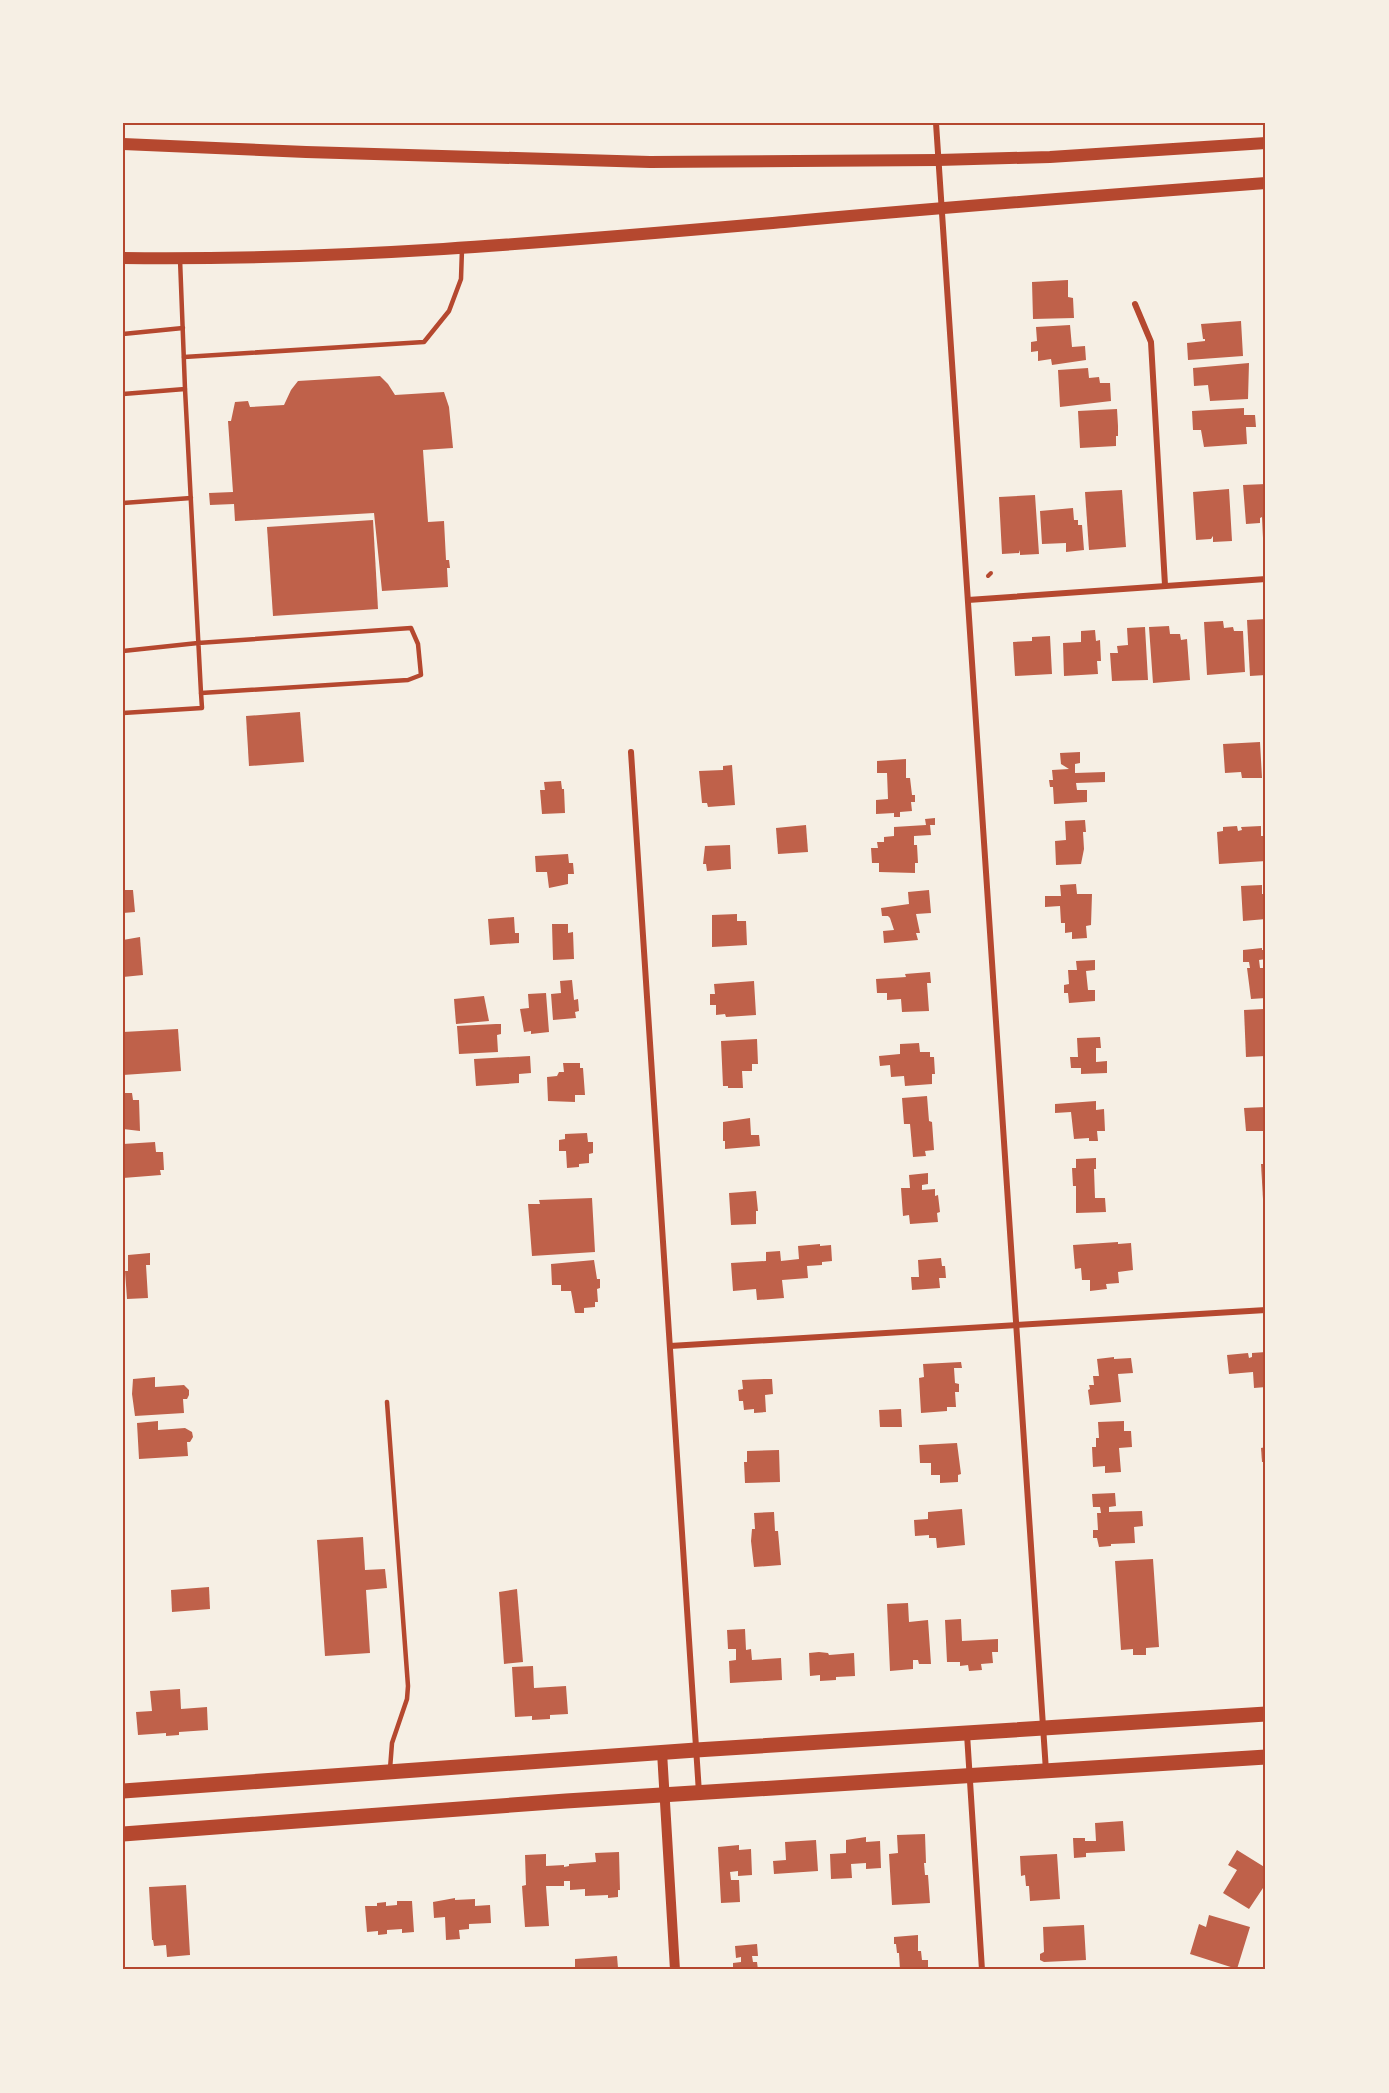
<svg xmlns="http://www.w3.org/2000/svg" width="1389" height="2093" viewBox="0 0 1389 2093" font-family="'Libre Baskerville',serif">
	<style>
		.building { fill: #bf614a }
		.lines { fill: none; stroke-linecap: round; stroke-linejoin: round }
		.path { stroke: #b5482f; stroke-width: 4 }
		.service { stroke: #b5482f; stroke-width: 4.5 }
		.minor { stroke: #b5482f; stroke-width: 6 }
		.tertiary { stroke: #b5482f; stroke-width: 10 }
		.secondary { stroke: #b5482f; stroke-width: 12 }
		.primary { stroke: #b5482f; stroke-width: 15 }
		.neatline { fill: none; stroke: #b5482f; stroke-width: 2 }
	</style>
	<rect width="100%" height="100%" fill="#f6efe4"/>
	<g class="building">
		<path d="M1068,280V297L1073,298L1074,318L1033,319L1032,282Z"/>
		<path d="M1241,321L1243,356L1188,360L1187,343L1205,341V339H1203L1201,324Z"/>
		<path d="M1070,325L1072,347L1085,346L1086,360L1052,365L1051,359L1038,361V351L1031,352V342L1037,341L1036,327Z"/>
		<path d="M1249,363L1248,399L1210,401L1208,385L1194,386L1193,368Z"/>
		<path d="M1088,368L1089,378L1099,377L1100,383H1110L1111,401L1060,407L1058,370Z"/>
		<path d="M380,376L388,384L395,395L444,392L449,407L453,448L423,450L428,522L444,521L446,560H449L450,568H447L448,587L382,591L374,513L235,521L234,504L210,505L209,493L233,492L228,421H231L235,402L248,401L250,407L284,405L291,390L298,381Z"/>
		<path d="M1244,408V415H1255L1256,427H1246L1247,444L1204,447L1201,430H1193L1192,411Z"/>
		<path d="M1117,409L1118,426V436H1116V446L1080,448L1078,411Z"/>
		<path d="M1266,484V538H1263L1262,517L1260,518V523L1246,524L1243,485Z"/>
		<path d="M1229,489L1232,541L1213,542V536L1211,539L1196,540L1193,492Z"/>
		<path d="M1122,490L1126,547L1089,550L1085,492Z"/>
		<path d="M1035,495L1039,554L1020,555V550L1019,553L1002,554L999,497Z"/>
		<path d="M1073,508L1074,520H1078V525H1082L1084,550L1066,552V543L1042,544L1040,511Z"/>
		<path d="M373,520L378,609L273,616L267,527Z"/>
		<path d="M1266,619V675L1250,676L1247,620Z"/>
		<path d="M1223,621L1224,628L1233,627L1234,631H1243L1245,672L1207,675L1204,622Z"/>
		<path d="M1169,626L1170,634H1180L1181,640L1187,639L1190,680L1153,683L1149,627Z"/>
		<path d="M1145,627L1148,680L1112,681L1110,653H1118L1117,646L1128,645L1127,628Z"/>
		<path d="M1095,630L1096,641L1100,640L1101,661H1097L1098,674L1064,676L1063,643L1081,642V631Z"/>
		<path d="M1050,636L1052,674L1015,676L1013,642L1032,641V637Z"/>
		<path d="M300,712L304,762L249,766L246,716Z"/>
		<path d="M1260,742L1262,778H1242L1241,772L1225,773L1223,744Z"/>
		<path d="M1080,752V763L1075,764V773L1105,772V782L1076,783L1077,790H1087V802L1054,804L1053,787H1050L1049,780H1053L1052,770L1069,769L1061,764L1060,753Z"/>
		<path d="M906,759V778H910L912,795H915V802H911L912,811L900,812V817H894V813L876,814V800L888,799L887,773H877V761Z"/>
		<path d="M732,765L735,805L708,807L707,803H702L699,771L723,770V766Z"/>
		<path d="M561,781L562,789H564L565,813L542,814L540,790H545L544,782Z"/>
		<path d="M935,818V825H930L931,835L914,836V845H917L918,863H915V873L879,872V863H872L871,848H878L877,842H884V837L894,836V827L926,825L925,819Z"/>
		<path d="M1085,820L1086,832H1083L1084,849L1081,864L1056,865L1055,841L1066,840L1065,821Z"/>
		<path d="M806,825L808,852L778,854L776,828Z"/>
		<path d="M1237,826L1238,831L1242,830L1241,827L1261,826V836H1266V861L1219,864L1217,832L1223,831V827Z"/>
		<path d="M730,845L731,869L707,871L706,864H703L705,846Z"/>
		<path d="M568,854L569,863H573L574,874H568V884L549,888L547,872H536L535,856Z"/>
		<path d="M1076,884L1077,894H1092L1091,925L1086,926L1087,938L1072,939V932L1065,933V923H1061L1060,906L1045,907V896H1061L1060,885Z"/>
		<path d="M1262,885V894H1266V919L1243,921L1241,886Z"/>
		<path d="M123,890H133L135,912L123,913Z"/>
		<path d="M929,890L931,913L916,914L920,933H916L918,940L884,943L883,931L894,930L890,918L888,916H882L881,908L909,904L908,892Z"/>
		<path d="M737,914V921H746L747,945L712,947V915Z"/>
		<path d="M514,917L515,933H519V943L490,945L488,919Z"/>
		<path d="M552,924H568V933L573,932L574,959L553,960Z"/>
		<path d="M140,937L143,975L123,977V940Z"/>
		<path d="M1262,948V950H1266V959L1259,960L1260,968H1266V998L1251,999L1247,968H1250L1249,962H1243V950Z"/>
		<path d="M1095,960V970L1086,971L1088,990H1095V1001L1069,1003L1068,993H1064V985L1069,984L1068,970H1077L1076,961Z"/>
		<path d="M930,972L931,983H927L929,1011L902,1012L901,999L887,1000V993H877L876,979L906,977L905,974Z"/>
		<path d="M572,980L574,1000L578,999L579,1011L575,1012L576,1018L553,1020L551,994L561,993L560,981Z"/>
		<path d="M754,981L756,1015L726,1017L725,1014L716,1015V1005H710V994H715L714,984Z"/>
		<path d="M546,993L549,1032L531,1034V1031L524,1032L520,1009L529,1008L528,994Z"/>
		<path d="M484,996L489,1021L456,1024L454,999Z"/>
		<path d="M1264,1009L1266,1056L1246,1057L1244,1010Z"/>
		<path d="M496,1024H501V1034L497,1035L498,1052L459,1054L457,1026Z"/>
		<path d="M178,1029L181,1071L123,1075V1032Z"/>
		<path d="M1100,1037L1101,1048H1096V1062L1107,1061V1073L1081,1074V1068H1071L1070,1057H1078L1077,1038Z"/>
		<path d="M757,1039L758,1064H752V1071H742L743,1088H728V1086H723L721,1041Z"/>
		<path d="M919,1043L920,1052H930V1057H934L935,1074H932V1084L905,1086L904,1076L891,1077L890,1065L880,1066L879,1056L900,1054V1044Z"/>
		<path d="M530,1056L531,1073L519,1074V1083L476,1086L474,1059Z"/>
		<path d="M563,1063H580V1068H583L585,1095H575V1102L548,1101L547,1077L557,1076L559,1072H564Z"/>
		<path d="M123,1093H132L133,1100H139L140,1131L123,1129Z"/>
		<path d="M927,1096L929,1121L932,1122L934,1150L925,1151L926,1156L913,1157L910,1124H904L902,1098Z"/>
		<path d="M1096,1101V1110L1104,1109L1105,1131H1097L1098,1141H1089V1138L1074,1139L1071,1112L1055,1113V1104Z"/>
		<path d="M1266,1107V1131H1246L1244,1108Z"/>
		<path d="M750,1118L751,1135H759L760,1146L725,1149V1141H723V1122Z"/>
		<path d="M587,1133L588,1142H593V1153L589,1154V1163L579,1164V1167L567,1168L566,1151H559V1140L565,1139V1134Z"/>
		<path d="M155,1142L156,1152H163L164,1170H160L161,1175L123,1178V1144Z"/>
		<path d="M1096,1158V1169H1094L1095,1198H1105L1106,1212L1076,1213V1186H1073L1072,1168H1076V1159Z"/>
		<path d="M1261,1164H1266V1199H1263Z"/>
		<path d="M928,1173V1184L922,1185V1190L935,1189V1196L938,1195L940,1212L937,1213L938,1222L910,1224L909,1215L903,1216L901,1188H910L909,1175Z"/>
		<path d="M756,1191L758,1211H756V1224L731,1225L729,1193Z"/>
		<path d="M592,1198L595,1252L532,1256L528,1204H540L539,1200Z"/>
		<path d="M1118,1242V1244L1131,1243L1133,1270L1118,1272L1119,1283L1106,1284L1107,1289L1090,1291V1280H1082L1081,1268L1075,1269L1073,1245Z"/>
		<path d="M820,1244V1246L831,1245L832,1261L822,1262V1265L807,1266L808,1278L782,1280L784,1298L757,1300L756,1289L733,1291L731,1263L766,1261V1252L780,1251L781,1261L799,1259L798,1246Z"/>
		<path d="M150,1253V1265H146L148,1298L127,1299L125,1271H128V1255Z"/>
		<path d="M941,1258L942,1266H945L946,1278H939L940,1288L912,1290L911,1277H919L918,1260Z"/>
		<path d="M594,1260L597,1279H600V1288L597,1289L598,1302H595V1307L584,1308V1313H575L571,1291H561V1285H552L551,1264Z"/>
		<path d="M1266,1352V1387L1254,1388L1253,1372L1229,1374L1227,1355L1248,1353L1249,1358L1252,1357V1353Z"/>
		<path d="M1114,1357V1359L1131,1358L1133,1373L1118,1374L1121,1402L1090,1405L1088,1390L1090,1389L1089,1385H1094L1093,1376H1099L1097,1359Z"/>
		<path d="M961,1362L962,1368H954L955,1383L959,1384V1392H955L956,1407H947V1411L921,1413L919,1378L924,1377L923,1364Z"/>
		<path d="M155,1377V1387L184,1385L189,1390V1395L187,1399H183L184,1413L135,1416L132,1394L133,1379Z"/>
		<path d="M764,1379H772L773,1394L765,1395L766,1412L754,1413V1409L744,1410L743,1401H739L738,1390L743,1389L742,1380Z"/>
		<path d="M901,1409L902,1427H880L879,1410Z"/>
		<path d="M158,1421V1430L185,1428L192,1432L193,1437L190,1442H187L188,1456L139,1459L137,1423Z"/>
		<path d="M1124,1421V1431H1131L1132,1447L1119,1448L1121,1472L1105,1473V1466L1093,1467L1092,1447H1096V1438H1099L1098,1422Z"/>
		<path d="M957,1443L961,1474L958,1475V1482L940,1483V1475H931V1463H920L919,1445Z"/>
		<path d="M1266,1447V1462H1262L1261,1448Z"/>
		<path d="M779,1450L780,1482L745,1483L744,1462H747V1451Z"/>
		<path d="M1115,1493L1116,1506L1109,1507V1512L1142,1511L1143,1526L1134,1527L1135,1543L1111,1544V1546L1099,1547L1097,1538H1093V1530H1098L1097,1513H1101L1100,1507H1093L1092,1494Z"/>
		<path d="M962,1509L965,1545L937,1548L936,1538H929V1535L915,1536L914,1520L928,1519V1512Z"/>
		<path d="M774,1512L775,1531H778L781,1565L754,1567L751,1541L752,1529H755L754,1513Z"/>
		<path d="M363,1537L365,1570L385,1569L387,1588L366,1590L370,1653L325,1656L317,1540Z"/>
		<path d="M1153,1559L1159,1647L1146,1648V1655H1133V1649L1121,1650L1115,1561Z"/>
		<path d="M209,1587L210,1609L172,1612L171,1590Z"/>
		<path d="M517,1589L523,1662L504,1664L499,1592Z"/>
		<path d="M908,1603L909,1622L928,1620L931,1664H919L918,1660H913V1669L890,1671L887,1604Z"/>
		<path d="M961,1619L962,1641L998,1639V1652H992L993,1663L981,1664L982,1670L969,1671L968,1665L960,1666V1662H947L945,1620Z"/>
		<path d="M745,1629L746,1650L751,1649L752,1660L781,1658L782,1680L730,1683L729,1661L736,1660V1649H728L727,1630Z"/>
		<path d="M819,1652L828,1653L829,1655L854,1653L855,1676L836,1677V1680L820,1681V1675L810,1676L809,1653Z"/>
		<path d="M533,1666L534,1688L566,1686L568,1714L550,1715V1719L532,1720V1716L515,1717L512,1667Z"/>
		<path d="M180,1689L181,1709L207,1707L208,1730L179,1732V1735L166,1736V1733L138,1735L136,1712L152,1711L150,1691Z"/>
		<path d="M1123,1821L1125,1851L1086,1853V1857L1074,1858L1073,1838H1085V1841H1096L1095,1823Z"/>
		<path d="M925,1834L926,1863H924L925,1875H928L930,1903L892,1905L889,1854L898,1853L897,1835Z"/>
		<path d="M866,1837V1842L880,1841L881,1868L866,1869V1863L851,1864L852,1878L831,1879L830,1854L846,1853V1840Z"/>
		<path d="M816,1840L818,1871L774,1874L773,1861L786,1860L785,1842Z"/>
		<path d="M739,1845V1850L751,1849L752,1875L738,1876V1871L730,1872L731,1880H739L740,1902L721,1903L718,1847Z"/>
		<path d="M1237,1850L1266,1868V1890L1263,1888L1249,1909L1223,1893L1237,1870L1228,1865Z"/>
		<path d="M619,1852L620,1890H618V1897L608,1898V1895L585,1896V1889L570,1890V1881H564V1886H546L549,1926L525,1927L522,1886L526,1885L525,1855L546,1854V1866L564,1865V1867L569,1866V1864L596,1862L595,1853Z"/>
		<path d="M1057,1854L1060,1899L1030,1901L1029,1886H1026L1025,1875L1021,1876L1020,1856Z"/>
		<path d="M186,1885L190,1955L167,1957L166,1945L154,1946L153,1940H152L149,1887Z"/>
		<path d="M455,1898V1900L475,1899V1906L490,1905L491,1923L469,1924V1929L459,1930L460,1939L446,1940L445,1917L434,1918L433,1902Z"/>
		<path d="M397,1901H412L414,1932L402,1933V1929L387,1930V1934L378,1935V1931L367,1932L365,1906H377V1903L386,1902V1906L397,1905Z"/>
		<path d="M1209,1915L1250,1927L1237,1969L1190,1954L1199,1924L1206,1927Z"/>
		<path d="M1084,1925L1086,1960L1044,1962L1040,1960V1954L1044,1952L1043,1927Z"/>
		<path d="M918,1935V1951H921L922,1960H928V1970H900L899,1953H897L896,1944H894V1937Z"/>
		<path d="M757,1944L758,1956H752L753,1962H757L758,1970H733V1963L741,1962V1957L736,1958L735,1946Z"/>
		<path d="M617,1956L618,1968L610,1970H575V1959Z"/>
	</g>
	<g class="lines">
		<path class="path" d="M988,576L991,573"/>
		<g class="service">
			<path d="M123,334L183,328"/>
			<path d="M184,357L424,342L449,311L461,279L462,249"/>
			<path d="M123,394L185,389L180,259"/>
			<path d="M123,503L191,498"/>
			<path d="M123,651L198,643L411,628L418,644L421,675L408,680L201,693L185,389"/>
			<path d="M123,713L202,708L201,693"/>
			<path d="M387,1402L408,1686L407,1699L392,1743L390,1769"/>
		</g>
		<g class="minor">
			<path d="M936,123L1046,1771"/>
			<path d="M1135,304L1151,342L1165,585"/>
			<path d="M968,600L1266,579"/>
			<path d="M631,752L699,1793"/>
			<path d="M670,1346L1266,1310"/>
			<path d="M967,1734L982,1970"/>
		</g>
		<path class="tertiary" d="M662,1752L675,1970"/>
		<g class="secondary">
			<path d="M123,144L306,152L650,162L938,160L1050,157L1266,143"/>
			<path d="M123,258C343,261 565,241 784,222C944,207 1105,195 1266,183"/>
		</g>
		<g class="primary">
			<path d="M123,1791L696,1750L1266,1714"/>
			<path d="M123,1834L566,1801L1266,1757"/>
		</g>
	</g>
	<rect width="1389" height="2093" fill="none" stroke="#f6efe4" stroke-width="249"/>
	<rect x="124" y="124" width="1140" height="1844" class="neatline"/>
</svg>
